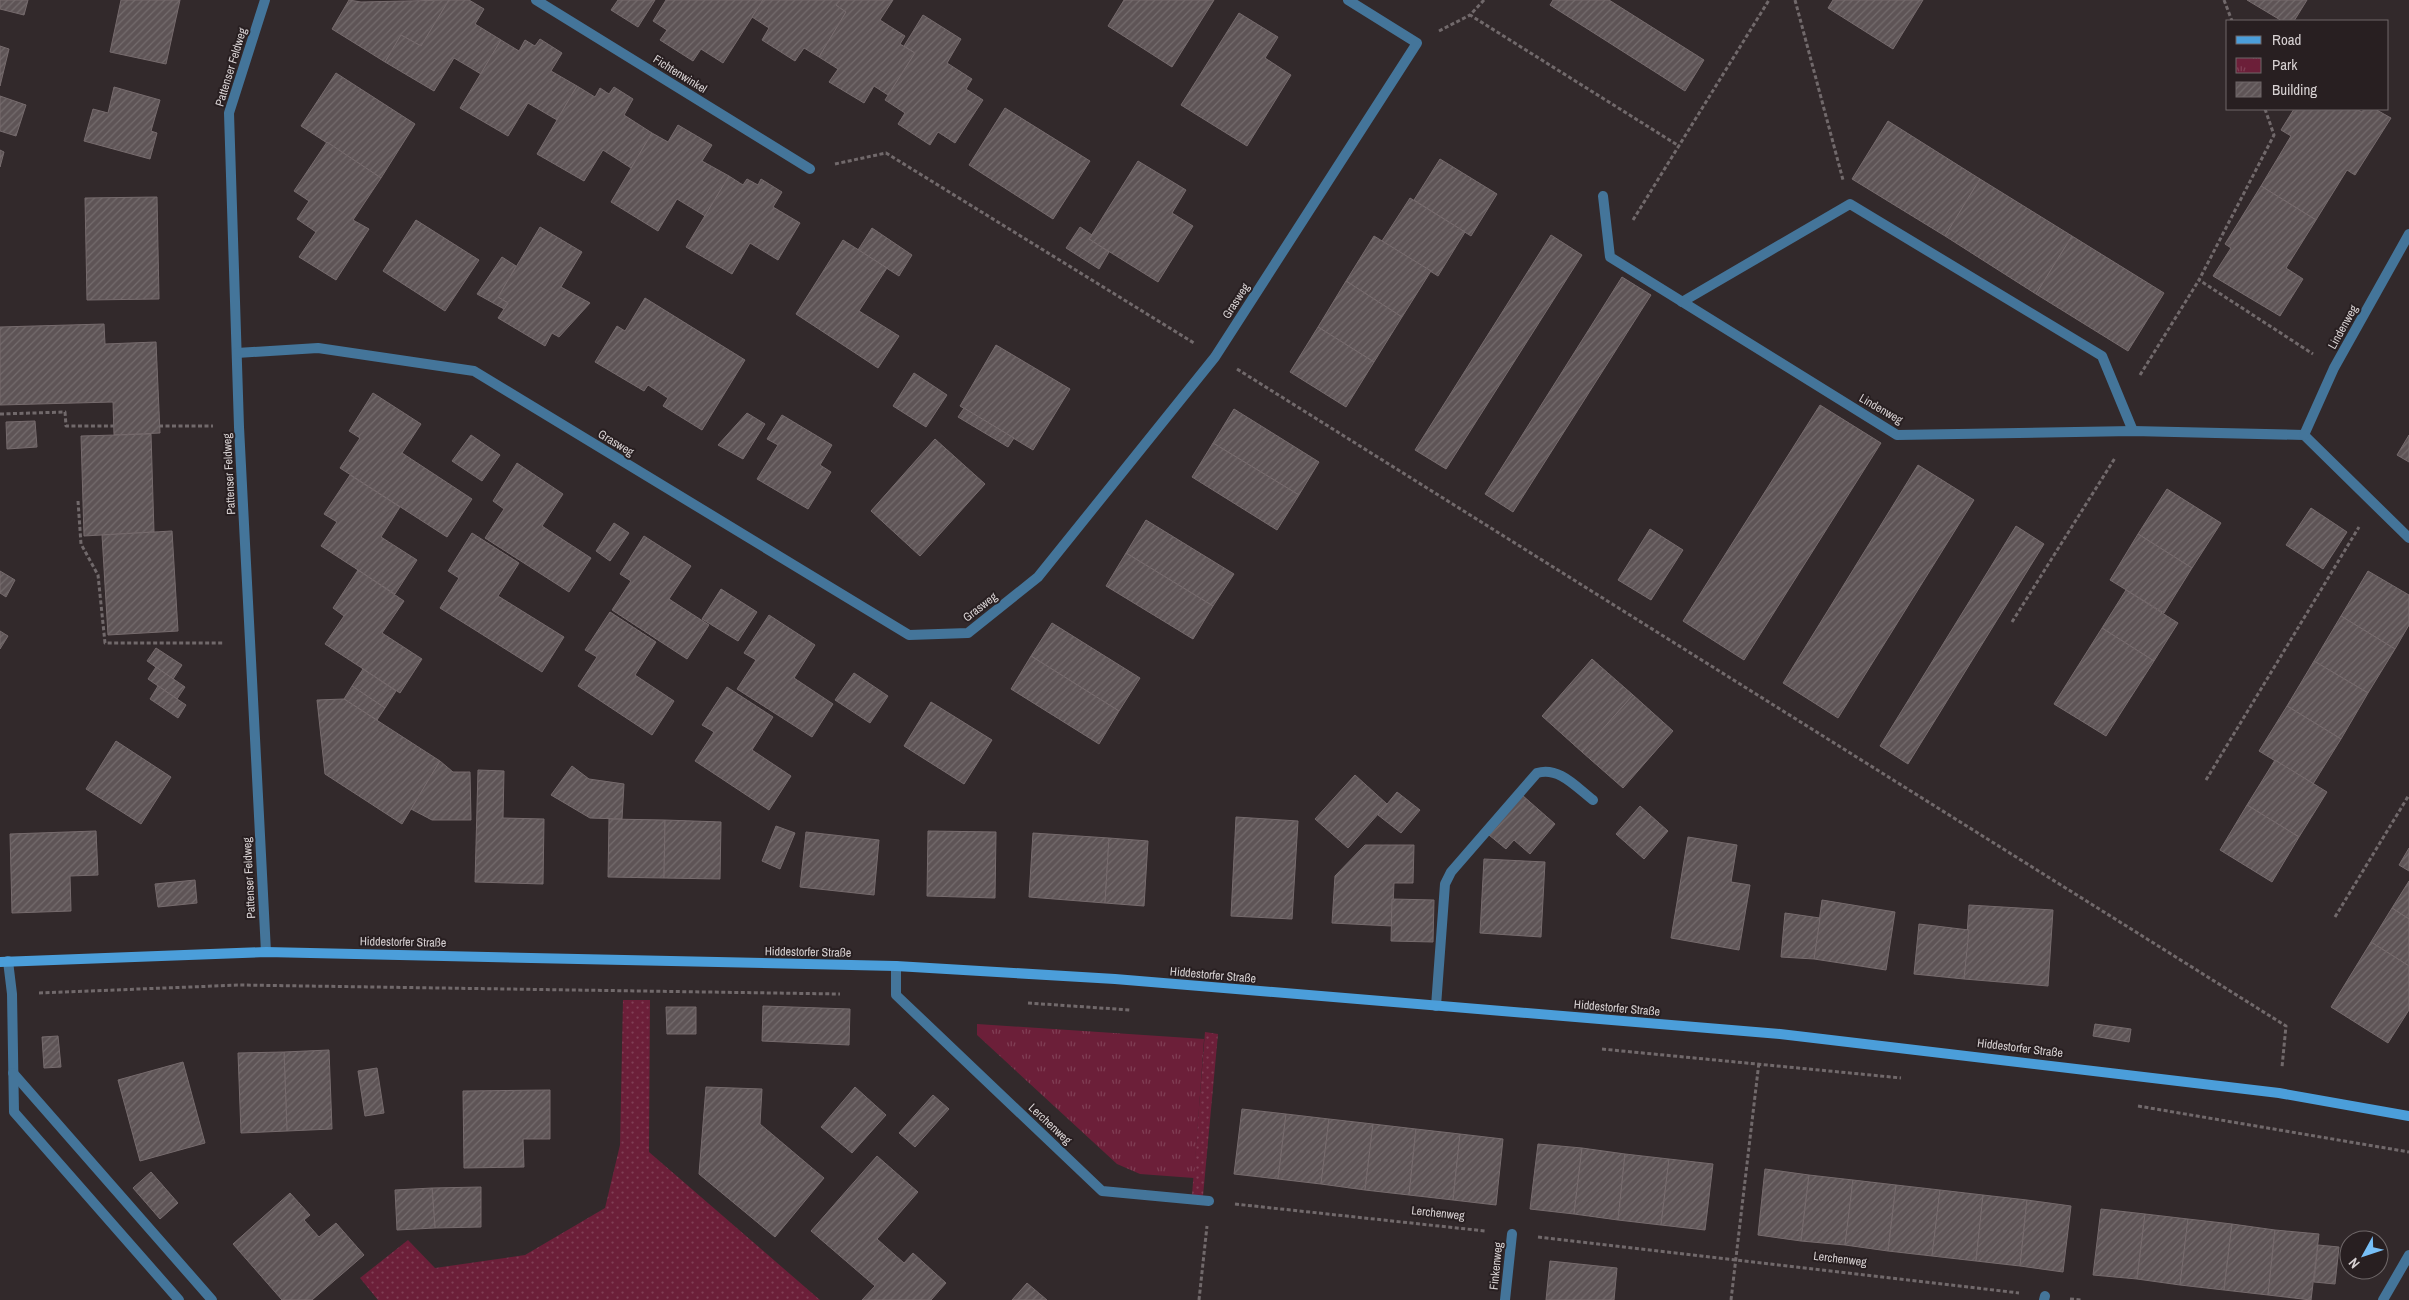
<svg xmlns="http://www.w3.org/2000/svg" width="2409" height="1300" viewBox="0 0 2409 1300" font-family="'Archivo Narrow',sans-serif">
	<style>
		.grass { fill: url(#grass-dots) }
		.park { fill: url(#park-tufts) }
		.building { fill: url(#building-hatch); stroke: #766b6d }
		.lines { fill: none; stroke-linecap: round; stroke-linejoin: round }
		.path { stroke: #71696b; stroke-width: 3; stroke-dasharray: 4 2.5; stroke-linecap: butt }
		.lane { stroke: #44759a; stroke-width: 10 }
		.street { stroke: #44759a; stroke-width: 10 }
		.secondary { stroke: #4b9eda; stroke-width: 10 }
		.labels { text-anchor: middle; stroke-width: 4; stroke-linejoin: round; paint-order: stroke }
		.street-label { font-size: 12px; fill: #d8d2d3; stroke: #281f21 }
	</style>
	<defs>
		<pattern id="grass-dots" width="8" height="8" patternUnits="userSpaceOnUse" patternTransform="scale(1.25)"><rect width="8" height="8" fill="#6c1f39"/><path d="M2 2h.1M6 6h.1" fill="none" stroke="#803f55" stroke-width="1.8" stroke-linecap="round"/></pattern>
		<pattern id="park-tufts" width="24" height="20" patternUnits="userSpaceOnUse" patternTransform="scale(1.25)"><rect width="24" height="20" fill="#6c1f39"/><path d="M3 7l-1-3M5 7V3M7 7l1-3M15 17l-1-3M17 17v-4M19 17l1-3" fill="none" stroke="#803f55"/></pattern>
		<pattern id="building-hatch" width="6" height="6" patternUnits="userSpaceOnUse" patternTransform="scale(1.25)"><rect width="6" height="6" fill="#5e5456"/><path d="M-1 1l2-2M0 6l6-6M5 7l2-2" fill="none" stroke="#746c6d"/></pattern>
	</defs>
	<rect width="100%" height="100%" fill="#32292b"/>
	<g class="grass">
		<path d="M623,1000H650L649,1152L820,1300H378L360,1278L408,1240L435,1268L525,1255L605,1208L620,1145Z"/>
		<path d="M1205,1032L1218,1034L1203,1196L1192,1195Z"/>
	</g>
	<path class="park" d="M977,1024L1204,1039L1194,1178L1140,1174L1117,1164L977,1035Z"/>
	<g class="building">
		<path d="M0,0H28L24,15L0,9Z"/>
		<path d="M121,0H180L166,64L110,52Z"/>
		<path d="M349,0L361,2L449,0L421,46L401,35L385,62L332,29Z"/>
		<path d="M449,0H469L484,9L475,24L501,40L481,74L454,58L434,91L385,62L401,35L421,46Z"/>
		<path d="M618,0H655L638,27L611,10Z"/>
		<path d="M666,0H763L723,63L701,49L693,61L660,40L667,30L653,21Z"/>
		<path d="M763,0H840L836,5L846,12L819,57L804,48L795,61L762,40L769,28L752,17Z"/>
		<path d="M840,0H893L880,20L905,36L900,44L915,53L888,95L874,86L864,103L829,82L838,69L819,57L846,12L836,5Z"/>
		<path d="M1124,0H1214L1172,67L1108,26Z"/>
		<path d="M1553,0H1609L1704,60L1685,91L1550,5Z"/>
		<path d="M1833,0H1923L1893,49L1828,8Z"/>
		<path d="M2247,0H2307L2294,21H2282Z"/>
		<path d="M1239,13L1278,37L1265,58L1291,75L1247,146L1181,105Z"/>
		<path d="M923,15L961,39L947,63L972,79L966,89L983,100L955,143L938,132L930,145L898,124L905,113L885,100L915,53L904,46Z"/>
		<path d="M540,39L562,53L551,71L577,86L557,120L528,103L508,136L460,108L501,40L519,51L525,40L535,46Z"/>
		<path d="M0,46L9,49L0,86Z"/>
		<path d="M336,73L415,124L381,178L301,126Z"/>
		<path d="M577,86L595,97L600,88L609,94L614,87L633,99L624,115L652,133L631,168L603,150L584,181L537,154Z"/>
		<path d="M114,87L160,100L151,131L157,133L150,159L84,141L93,109L108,113Z"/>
		<path d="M0,96L26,105L16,136L0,131Z"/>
		<path d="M1005,108L1090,161L1053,219L969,165Z"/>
		<path d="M2294,109H2356L2362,112L2364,109H2375L2391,118L2355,175L2347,170L2316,220L2261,186L2291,136L2281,130Z"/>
		<path d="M1888,121L1980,179L1945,236L1852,179Z"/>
		<path d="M678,125L712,145L702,161L729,176L705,216L677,199L658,231L611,202L652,133L668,142Z"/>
		<path d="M327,142L381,178L353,220L369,229L336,280L299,257L316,232L297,219L309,201L294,191Z"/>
		<path d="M0,150L4,152L0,167Z"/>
		<path d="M1440,159L1497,194L1471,236L1414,200Z"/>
		<path d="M1138,161L1186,190L1172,213L1193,226L1158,282L1089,239Z"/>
		<path d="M729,176L743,185L747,179L758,185L761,179L782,192L773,207L800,223L778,260L750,243L732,274L686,247Z"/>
		<path d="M1980,179L2072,236L2036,294L1945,236Z"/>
		<path d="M2261,186L2316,220L2286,268L2303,279L2280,316L2213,276L2231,248L2225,244Z"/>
		<path d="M157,197L159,299L87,300L85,198Z"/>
		<path d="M1410,198L1465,232L1438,276L1382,241Z"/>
		<path d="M416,220L479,260L445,311L383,271Z"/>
		<path d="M540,227L582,252L561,287L590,303L559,337L552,333L545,346L498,318L508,303L498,297Z"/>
		<path d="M1080,227L1092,235L1089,239L1109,252L1099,269L1066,248Z"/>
		<path d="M872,228L912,255L899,276L858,250Z"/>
		<path d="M1551,235L1582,255L1446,469L1415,450Z"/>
		<path d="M1374,236L1431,271L1402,317L1346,281Z"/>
		<path d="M2072,236L2164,293L2128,351L2036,294Z"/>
		<path d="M843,240L887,268L859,311L899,336L878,368L796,314Z"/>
		<path d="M502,257L516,266L498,297L508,303L504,309L477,294Z"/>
		<path d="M1622,277L1651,295L1513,512L1485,494Z"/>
		<path d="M1346,281L1402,317L1374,362L1318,327Z"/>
		<path d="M645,298L745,360L702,430L663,406L668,398L648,385L644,391L595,362L617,326L625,331Z"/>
		<path d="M104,324L105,344L156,342L160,433L114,435L113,402L0,405V327Z"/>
		<path d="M1318,327L1374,362L1346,407L1290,372Z"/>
		<path d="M996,345L1070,389L1033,450L960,406Z"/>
		<path d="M914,373L947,395L926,427L893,406Z"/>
		<path d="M373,393L421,424L402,453L472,499L447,537L340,468L360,438L349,431Z"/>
		<path d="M1820,405L1881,443L1744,660L1683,621Z"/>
		<path d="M964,408L1014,438L1008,447L958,417Z"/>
		<path d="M1234,409L1319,462L1299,495L1213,443Z"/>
		<path d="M747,413L765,424L743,459L718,445Z"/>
		<path d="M782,415L832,445L820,465L831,472L808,509L757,479L778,445L767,439Z"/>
		<path d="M35,421L37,447L7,449L6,422Z"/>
		<path d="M151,434L154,532L84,536L81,436Z"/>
		<path d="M471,435L500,455L482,481L452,461Z"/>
		<path d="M2409,435V462L2397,455Z"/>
		<path d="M935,439L985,484L920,556L871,511Z"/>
		<path d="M1213,443L1299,495L1277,530L1192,477Z"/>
		<path d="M517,463L563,494L542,526L591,558L569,592L485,538L504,509L493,501Z"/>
		<path d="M1918,465L1974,500L1838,718L1783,683Z"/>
		<path d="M350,475L400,507L381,537L417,560L395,594L321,546L337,522L324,514Z"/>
		<path d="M2167,489L2221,523L2192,568L2138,534Z"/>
		<path d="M2311,508L2347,532L2323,569L2286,545Z"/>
		<path d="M1146,520L1234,574L1213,606L1126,553Z"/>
		<path d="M614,523L629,533L610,561L596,551Z"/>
		<path d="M2016,526L2044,544L1908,764L1880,746Z"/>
		<path d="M1650,529L1683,550L1651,600L1618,580Z"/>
		<path d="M172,531L178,631L108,635L102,535Z"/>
		<path d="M472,533L519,563L498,596L564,637L542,672L440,608L459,578L448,571Z"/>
		<path d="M2138,534L2192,568L2164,613L2110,580Z"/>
		<path d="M644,536L691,566L669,599L709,625L687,659L612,610L631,581L620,574Z"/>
		<path d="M1126,553L1213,606L1193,639L1106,586Z"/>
		<path d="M358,570L404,601L382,633L422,659L400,693L325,644L344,616L333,608Z"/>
		<path d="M0,571L15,580L6,597L0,593Z"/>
		<path d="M2368,571L2409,595V625L2395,649L2341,616Z"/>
		<path d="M721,589L757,612L738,641L702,619Z"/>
		<path d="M2126,590L2178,623L2154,661L2102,628Z"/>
		<path d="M610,612L656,642L635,675L674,701L652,735L578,686L597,657L585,650Z"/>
		<path d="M769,615L815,645L794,678L833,704L812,737L737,689L756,660L744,653Z"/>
		<path d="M2341,616L2395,649L2368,693L2314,661Z"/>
		<path d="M1052,623L1140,678L1119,711L1031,656Z"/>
		<path d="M2102,628L2154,661L2106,736L2054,704Z"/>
		<path d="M0,631L8,636L0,649Z"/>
		<path d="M156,648L182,665L173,679L147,661Z"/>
		<path d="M1031,656L1119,711L1099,744L1011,689Z"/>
		<path d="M1592,659L1633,695L1582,752L1542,716Z"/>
		<path d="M2314,661L2368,693L2341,739L2287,706Z"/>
		<path d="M156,667L185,687L177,699L148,679Z"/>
		<path d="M363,669L396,691L385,708L352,686Z"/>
		<path d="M854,673L888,696L870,723L835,700Z"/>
		<path d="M158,686L186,705L178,718L150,699Z"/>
		<path d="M352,686L385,708L377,720L344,699Z"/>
		<path d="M727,687L773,717L752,750L791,776L769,810L695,761L714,732L702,725Z"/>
		<path d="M1633,695L1673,731L1623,788L1582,752Z"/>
		<path d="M344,699L440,761L402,824L325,774L317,700Z"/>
		<path d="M931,702L992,740L964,784L904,746Z"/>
		<path d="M2287,706L2341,739L2313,784L2259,751Z"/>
		<path d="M116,741L171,777L141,824L86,789Z"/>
		<path d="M2275,760L2327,792L2299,837L2247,805Z"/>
		<path d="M440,761L453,772H470L471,820H432L411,809Z"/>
		<path d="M572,766L589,779L624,784L622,819L590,818L551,795Z"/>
		<path d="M478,770L504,771L503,818L544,819L543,884L475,882Z"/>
		<path d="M1355,775L1387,804L1348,848L1315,819Z"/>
		<path d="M1397,792L1420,810L1401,833L1378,815Z"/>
		<path d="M1522,795L1555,824L1530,854L1514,840L1506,849L1489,835Z"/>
		<path d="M2247,805L2299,837L2272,882L2220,850Z"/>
		<path d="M1640,806L1668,831L1644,859L1616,834Z"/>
		<path d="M1236,817L1298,821L1292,919L1231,916Z"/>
		<path d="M609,819L665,820L664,878L608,877Z"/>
		<path d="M665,820L721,822L720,879L664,878Z"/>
		<path d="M776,826L795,833L780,869L762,861Z"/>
		<path d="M96,831L98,875L70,876L71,911L12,913L10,834Z"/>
		<path d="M928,831L996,832L995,898L927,896Z"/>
		<path d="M806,832L879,840L874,895L800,887Z"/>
		<path d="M1033,833L1109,838L1105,903L1029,897Z"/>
		<path d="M1688,837L1737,845L1731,882L1750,885L1739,950L1671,938Z"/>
		<path d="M1109,838L1148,841L1144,906L1105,903Z"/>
		<path d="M1365,845H1414L1413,883H1394L1392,926L1332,923L1335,876Z"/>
		<path d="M2409,848V871L2399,865Z"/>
		<path d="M1484,859L1545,862L1541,937L1480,933Z"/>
		<path d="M195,880L197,903L158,907L155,884Z"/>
		<path d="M2409,881V919L2392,908Z"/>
		<path d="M1392,899L1434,900L1433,942L1391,941Z"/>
		<path d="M1822,900L1895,912L1886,970L1814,959Z"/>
		<path d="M1969,905L2053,910L2048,986L1964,979Z"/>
		<path d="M2392,908L2409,919V966L2371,942Z"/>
		<path d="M1785,913L1820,918L1814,959L1781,957Z"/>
		<path d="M1919,924L1969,930L1964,979L1914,974Z"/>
		<path d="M2371,942L2409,966V1010L2388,1043L2331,1007Z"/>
		<path d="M763,1006L850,1009L849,1045L762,1041Z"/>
		<path d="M666,1007H696V1034H667Z"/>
		<path d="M2095,1024L2131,1029L2129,1042L2093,1036Z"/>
		<path d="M58,1036L61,1067L44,1068L42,1037Z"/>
		<path d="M329,1050L332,1129L287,1131L284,1052Z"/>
		<path d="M284,1052L287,1131L241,1133L238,1053Z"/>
		<path d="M183,1062L205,1143L140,1161L118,1080Z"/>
		<path d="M377,1068L384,1113L365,1116L358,1071Z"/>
		<path d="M706,1087L762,1089L760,1124L824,1178L775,1237L699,1174Z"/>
		<path d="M855,1087L886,1115L852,1153L821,1127Z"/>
		<path d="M550,1090V1139H523L524,1167L464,1168L463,1091Z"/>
		<path d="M933,1095L949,1109L915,1147L899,1133Z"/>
		<path d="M1242,1109L1286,1114L1278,1179L1234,1174Z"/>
		<path d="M1286,1114L1329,1119L1321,1184L1278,1179Z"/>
		<path d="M1329,1119L1373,1124L1365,1190L1321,1184Z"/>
		<path d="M1373,1124L1416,1129L1409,1195L1365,1190Z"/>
		<path d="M1416,1129L1460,1134L1453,1200L1409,1195Z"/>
		<path d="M1460,1134L1503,1139L1496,1205L1453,1200Z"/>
		<path d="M1538,1144L1582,1148L1574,1214L1530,1209Z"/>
		<path d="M1582,1148L1625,1154L1618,1220L1574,1214Z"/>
		<path d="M1625,1154L1669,1159L1661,1225L1618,1220Z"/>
		<path d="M877,1156L918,1192L877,1239L904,1263L913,1253L946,1283L931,1300H862L875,1286L811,1231Z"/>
		<path d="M1669,1159L1713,1164L1705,1230L1661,1225Z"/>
		<path d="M1765,1169L1809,1175L1801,1241L1758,1235Z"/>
		<path d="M151,1172L178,1203L160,1219L133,1188Z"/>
		<path d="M1809,1175L1853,1180L1845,1245L1801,1241Z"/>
		<path d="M1853,1180L1896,1185L1888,1251L1845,1245Z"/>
		<path d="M1896,1185L1940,1190L1932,1256L1888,1251Z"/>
		<path d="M481,1187V1227L435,1228L432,1188Z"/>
		<path d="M432,1188L435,1228L397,1230L395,1190Z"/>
		<path d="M1940,1190L1983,1195L1976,1261L1932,1256Z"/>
		<path d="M290,1193L310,1215L304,1220L319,1237L336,1223L364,1255L312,1300H282L233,1244Z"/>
		<path d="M1983,1195L2027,1200L2020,1266L1976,1261Z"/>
		<path d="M2027,1200L2071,1206L2063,1272L2020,1266Z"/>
		<path d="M2101,1209L2145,1214L2137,1279L2093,1275Z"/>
		<path d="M2145,1214L2188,1219L2180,1285L2137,1279Z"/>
		<path d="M2188,1219L2232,1224L2224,1290L2180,1285Z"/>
		<path d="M2232,1224L2275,1230L2268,1295L2224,1290Z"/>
		<path d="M2275,1230L2319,1234L2311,1300L2268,1295Z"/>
		<path d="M2318,1245L2339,1247L2335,1284L2314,1282Z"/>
		<path d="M1550,1261L1617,1268L1614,1300H1546Z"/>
		<path d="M1027,1283L1047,1300H1012Z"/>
	</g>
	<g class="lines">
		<g class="path">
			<path d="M1484,0L1470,15L1679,146"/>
			<path d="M1795,0L1843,180"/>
			<path d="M2224,0L2232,21"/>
			<path d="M1439,31L1470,15"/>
			<path d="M2265,109L2274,135L2199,280L2313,354"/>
			<path d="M835,164L886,153L1194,343"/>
			<path d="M1633,220L1769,0"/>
			<path d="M1237,369L2286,1026L2282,1067"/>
			<path d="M2140,375L2199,280"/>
			<path d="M0,414L65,412L66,426H114"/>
			<path d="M159,426H213"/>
			<path d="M78,501L81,544L98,575L105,643H223"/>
			<path d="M2012,622L2115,458"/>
			<path d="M2206,780L2359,527"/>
			<path d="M2335,917L2409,795"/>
			<path d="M39,993L240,985L840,994"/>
			<path d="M1028,1003L1130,1010"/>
			<path d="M1602,1049L1901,1078"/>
			<path d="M2138,1106L2409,1152"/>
			<path d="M1235,1204L1485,1231"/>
			<path d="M1538,1237L2019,1293"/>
			<path d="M2070,1299L2081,1300"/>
			<path d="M1199,1300L1207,1226"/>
			<path d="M1731,1300L1759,1062"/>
		</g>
		<g class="lane">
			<path d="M1682,302L1850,204L2102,356L2133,431"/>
			<path d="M8,961L12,994L14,1112L179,1300"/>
			<path d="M1436,1006L1445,884L1451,872L1537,773C1559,766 1577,788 1593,800"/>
			<path d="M13,1073L212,1300"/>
		</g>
		<g class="street">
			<path d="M265,0L229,113L239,427L266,952"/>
			<path d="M536,0L810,169"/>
			<path d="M1603,196L1610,257L1897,435L2133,431L2304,435L2409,538"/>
			<path d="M237,353L318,348L474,371L909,635L968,633L1038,577L1215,357L1417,43L1348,0"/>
			<path d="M2304,435L2334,368L2409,234"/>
			<path d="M896,966V995L1102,1191L1209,1201"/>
			<path d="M1505,1300L1512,1234"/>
			<path d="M2044,1300L2045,1296"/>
			<path d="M2383,1300L2409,1255"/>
		</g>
		<path class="secondary" d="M0,962L266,952L896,966L1115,979L1780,1034L2279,1093L2409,1116"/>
	</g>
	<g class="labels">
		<g class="street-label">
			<text transform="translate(231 67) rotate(-73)" y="4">Pattenser Feldweg</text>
			<text transform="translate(680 74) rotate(32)" y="4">Fichtenwinkel</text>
			<text transform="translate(1236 301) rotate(-57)" y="4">Grasweg</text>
			<text transform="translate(2343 327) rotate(-61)" y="4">Lindenweg</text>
			<text transform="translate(1881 409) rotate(30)" y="4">Lindenweg</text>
			<text transform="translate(616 443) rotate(31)" y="4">Grasweg</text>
			<text transform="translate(229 474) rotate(-93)" y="4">Pattenser Feldweg</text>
			<text transform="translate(980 607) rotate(-38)" y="4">Grasweg</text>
			<text transform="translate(249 878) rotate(-93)" y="4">Pattenser Feldweg</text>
			<text transform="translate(403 942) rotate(1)" y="4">Hiddestorfer Straße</text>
			<text transform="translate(808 952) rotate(1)" y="4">Hiddestorfer Straße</text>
			<text transform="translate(1213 975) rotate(5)" y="4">Hiddestorfer Straße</text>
			<text transform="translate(1617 1008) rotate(5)" y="4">Hiddestorfer Straße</text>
			<text transform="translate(2020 1048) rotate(7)" y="4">Hiddestorfer Straße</text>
			<text transform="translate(1050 1124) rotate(43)" y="4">Lerchenweg</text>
			<text transform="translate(1438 1213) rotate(6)" y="4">Lerchenweg</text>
			<text transform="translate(1840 1259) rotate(7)" y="4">Lerchenweg</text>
			<text transform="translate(1496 1266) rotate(-84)" y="4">Finkenweg</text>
		</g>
	</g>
	<rect x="2226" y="20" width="162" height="90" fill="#281f21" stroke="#6e6768"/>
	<rect x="2236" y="36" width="25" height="8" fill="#4b9eda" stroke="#6e6768"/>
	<text x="2272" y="45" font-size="15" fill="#d8d2d3">Road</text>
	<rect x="2236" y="58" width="25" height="15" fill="url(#park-tufts)" stroke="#6e6768"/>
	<text x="2272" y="70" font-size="15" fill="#d8d2d3">Park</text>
	<rect x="2236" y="82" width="25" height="15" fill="url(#building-hatch)" stroke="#6e6768"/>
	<text x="2272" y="95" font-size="15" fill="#d8d2d3">Building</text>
	<g transform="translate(2364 1255) rotate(230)"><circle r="24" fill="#281f21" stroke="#6e6768"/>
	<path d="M0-4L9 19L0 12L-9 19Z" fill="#77bff7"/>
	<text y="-8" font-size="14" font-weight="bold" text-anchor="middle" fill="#d8d2d3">N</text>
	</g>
</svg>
